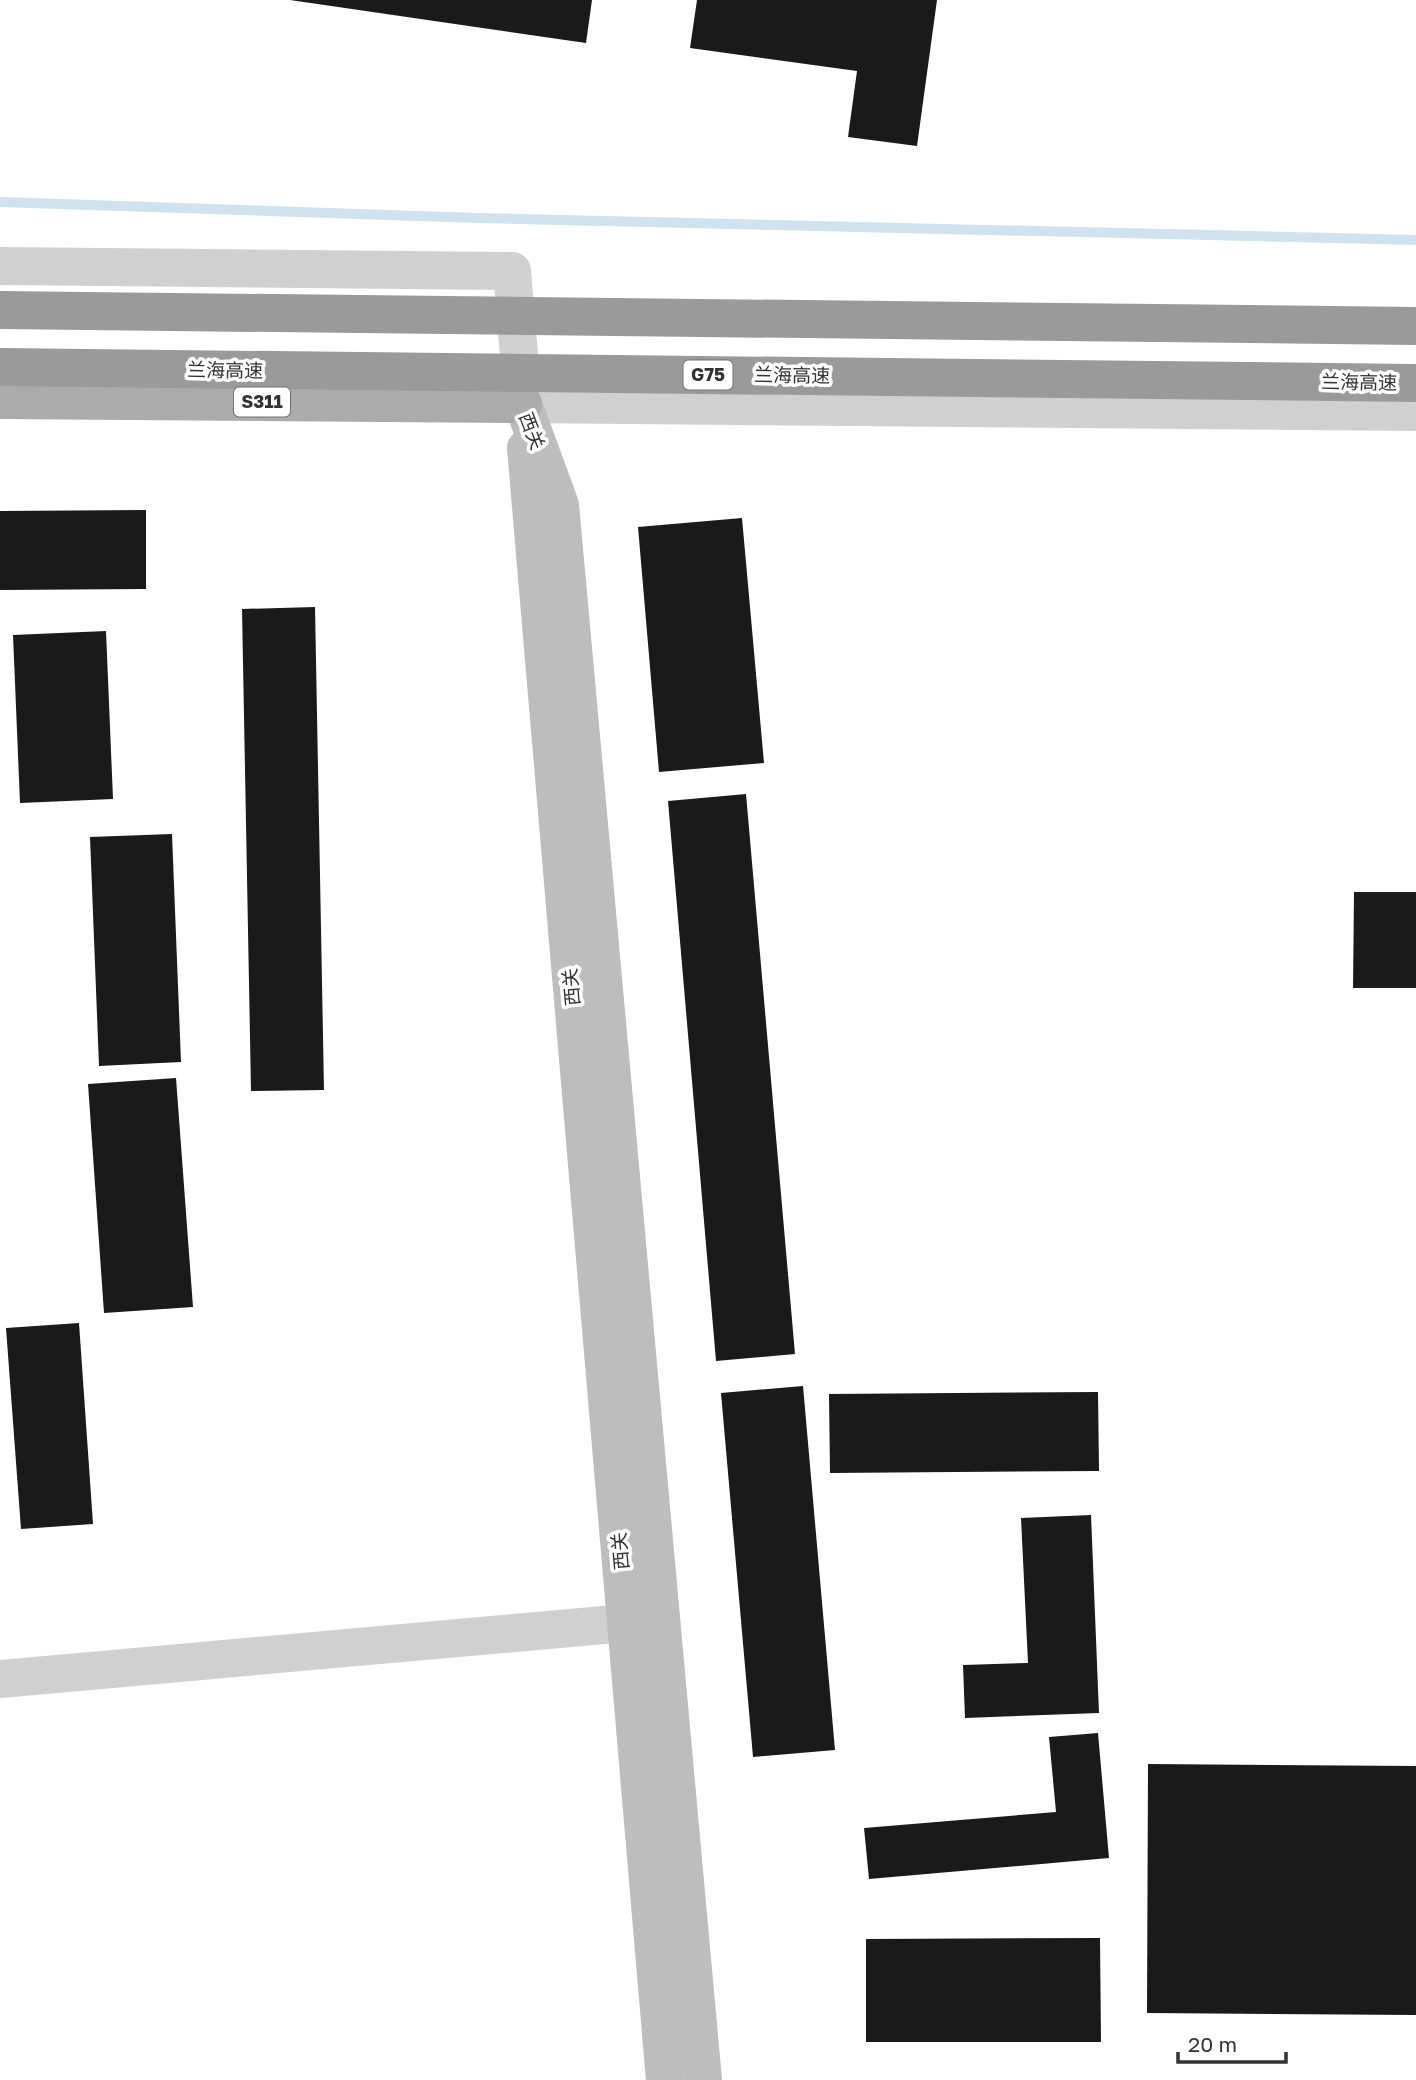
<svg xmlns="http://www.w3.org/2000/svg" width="1416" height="2080" viewBox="0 0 1416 2080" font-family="'Golos Text','Noto Sans SC',sans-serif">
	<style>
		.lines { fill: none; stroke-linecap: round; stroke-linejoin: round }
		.stream { stroke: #cfe2ee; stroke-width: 10 }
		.building { fill: #1a1a1a }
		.minor { stroke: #d0d0d0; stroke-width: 38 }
		.secondary { stroke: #bdbdbd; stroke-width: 38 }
		.primary { stroke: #ababab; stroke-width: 38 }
		.motorway-bridge { stroke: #9a9a9a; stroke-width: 38 }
		.labels { text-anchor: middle; stroke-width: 7; stroke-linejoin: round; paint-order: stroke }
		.shield { fill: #fff; stroke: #707070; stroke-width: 2 }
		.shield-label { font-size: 18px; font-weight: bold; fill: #333 }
		.street-label { font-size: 19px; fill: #333; stroke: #fff }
	</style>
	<rect width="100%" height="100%" fill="#fff"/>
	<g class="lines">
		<path class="stream" d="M0,202L478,218L1416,240"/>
	</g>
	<g class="building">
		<path d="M290,0H592L586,43Z"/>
		<path d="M697,0H937L917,146L848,137L857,71L690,48Z"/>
		<path d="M146,510V589L0,590V511Z"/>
		<path d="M742,518L764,763L659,772L638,527Z"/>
		<path d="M315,607L324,1090L251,1091L242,609Z"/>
		<path d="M106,631L113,799L20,803L13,635Z"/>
		<path d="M746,794L795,1354L716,1361L668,801Z"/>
		<path d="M172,834L181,1062L99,1066L90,837Z"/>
		<path d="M1354,892H1416V988H1353Z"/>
		<path d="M176,1078L193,1307L104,1313L88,1084Z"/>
		<path d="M79,1323L93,1524L21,1529L6,1328Z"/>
		<path d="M803,1386L835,1750L753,1757L721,1393Z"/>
		<path d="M1098,1392L1099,1471L830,1473L829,1394Z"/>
		<path d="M1091,1515L1099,1713L965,1718L963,1665L1028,1663L1021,1518Z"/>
		<path d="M1098,1733L1109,1858L869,1879L864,1828L1056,1812L1049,1737Z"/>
		<path d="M1148,1764L1416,1766V2015L1147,2013Z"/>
		<path d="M1100,1938L1101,2042H866V1939Z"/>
	</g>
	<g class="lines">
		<g class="minor">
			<path d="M0,266L512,271L523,404L1416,412"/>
			<path d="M0,1679L626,1623"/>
		</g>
		<g class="secondary">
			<path d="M523,404L560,505L703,2080"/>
			<path d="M526,448L665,2080"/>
		</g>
		<path class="primary" d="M0,400L523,404"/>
		<g class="motorway-bridge">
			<path d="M0,310L1416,326"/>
			<path d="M0,367L1416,383"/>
		</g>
	</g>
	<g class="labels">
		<g class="shield">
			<rect x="683.5" y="360.5" width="49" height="29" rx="5"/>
			<rect x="234" y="387.5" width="56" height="29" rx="5"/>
		</g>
		<g class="shield-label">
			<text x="708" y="381">G75</text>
			<text x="262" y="408">S311</text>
		</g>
		<g class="street-label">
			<text transform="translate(225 370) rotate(1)" y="7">兰海高速</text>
			<text transform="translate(792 375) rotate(1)" y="7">兰海高速</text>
			<text transform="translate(1359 382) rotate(1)" y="7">兰海高速</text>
			<text transform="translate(532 431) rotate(69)" y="7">西关</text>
			<text transform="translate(571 987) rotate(-95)" y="7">西关</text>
			<text transform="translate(620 1551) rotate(-95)" y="7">西关</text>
		</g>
	</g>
	<path d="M1178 2052v10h108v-10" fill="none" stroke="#333333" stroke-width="3.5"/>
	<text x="1188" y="2052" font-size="21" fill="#333333" stroke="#ffffff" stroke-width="5" paint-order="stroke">20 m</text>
</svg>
